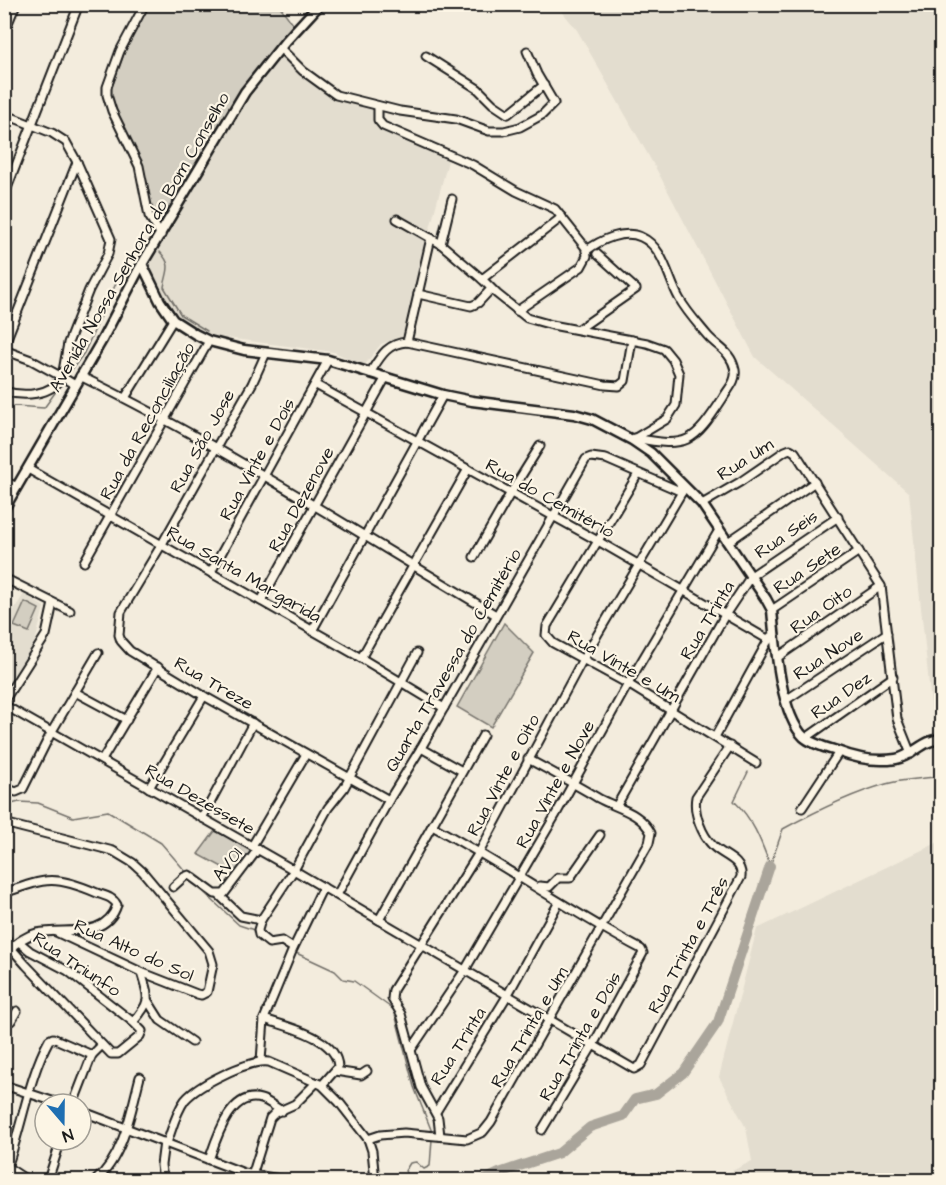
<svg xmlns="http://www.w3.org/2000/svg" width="946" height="1185" viewBox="0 0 946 1185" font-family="'Architects Daughter',sans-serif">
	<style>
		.built { fill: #e3ddcf }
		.green { fill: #d3cec1; stroke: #78756e; stroke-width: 1.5 }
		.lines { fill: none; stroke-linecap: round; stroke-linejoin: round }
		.stream { stroke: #716e68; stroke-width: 1.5 }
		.river { stroke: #aaa59b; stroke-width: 10 }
		.minor-casing { stroke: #1c1c1c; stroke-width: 11 }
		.major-casing { stroke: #1c1c1c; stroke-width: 13 }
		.minor { stroke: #fcf5e5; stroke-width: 7 }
		.major { stroke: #fcf5e5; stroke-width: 8 }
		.labels { text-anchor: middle; stroke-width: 4.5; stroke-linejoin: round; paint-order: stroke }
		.street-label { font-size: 18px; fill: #1c1c1c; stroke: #fcf5e5 }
	</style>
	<rect width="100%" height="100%" fill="#f3ecdd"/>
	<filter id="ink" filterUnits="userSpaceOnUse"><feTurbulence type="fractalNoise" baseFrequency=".0167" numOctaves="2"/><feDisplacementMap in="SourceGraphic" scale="12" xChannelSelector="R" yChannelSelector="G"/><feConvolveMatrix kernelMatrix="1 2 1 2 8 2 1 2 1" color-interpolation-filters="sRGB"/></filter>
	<g filter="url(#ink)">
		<g class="built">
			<path d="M557,5H941V753L936,751L909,493L755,357L659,174L577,30Z"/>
			<path d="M283,53L335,94L376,105L378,120L449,157L427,240L405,335L381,344L364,366L334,352L219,337L188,326L161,295L152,274L150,259L230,124Z"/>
			<path d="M24,594L44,607L36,638L29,652L5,695V634L13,611Z"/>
			<path d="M941,841V1180H714L752,1161L746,1128L719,1077L757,929Z"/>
		</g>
		<g class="green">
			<path d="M147,5H279L293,24L158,225L151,212L147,182L130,140L108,98L132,32Z"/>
			<path d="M25,602L39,609L29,632L14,626Z"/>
			<path d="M504,623L534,653L491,727L457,707Z"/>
			<path d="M215,831L255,850L237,875L198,854Z"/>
		</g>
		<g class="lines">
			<g class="stream">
				<path d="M160,252C173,266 167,270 164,287L181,315L207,331"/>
				<path d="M68,375L84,353L124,266L143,244L148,246"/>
				<path d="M4,408L15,406L44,408L62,383"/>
				<path d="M748,772L734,801C753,819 761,841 770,865"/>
				<path d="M4,806L19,802L38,803L73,817L108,811L161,843L187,873"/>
				<path d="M770,866L783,829C816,811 850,794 886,784C903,779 923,779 942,776"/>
				<path d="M195,884L239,925L254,930"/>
				<path d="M263,933L272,940"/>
				<path d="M279,944L290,950"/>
				<path d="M294,952L335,971L343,979L354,981L394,1010L414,1087L432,1132"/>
				<path d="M410,1180L405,1171L410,1163L416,1162L424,1169L430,1166L432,1139"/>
			</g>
			<path class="river" d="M484,1180L499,1173L559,1153L590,1127L623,1116L635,1099L656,1094L683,1073L718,1022L770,866"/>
			<g class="minor-casing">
				<g id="minor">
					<path d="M145,4L120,51L107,87V95L112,111L139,166L149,216L161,235"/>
					<path d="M4,33L16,4"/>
					<path d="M280,48L303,71L336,95L400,111L456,119L489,131H504L520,127L542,115L554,103L537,74L527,51"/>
					<path d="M426,56L478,89L493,104L508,114L544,85"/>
					<path d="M378,106V120L383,126L473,165L516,191L555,209L586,248L587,256L581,267L517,311"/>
					<path d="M4,114L52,133L66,142L77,162L111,239L108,254L89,290L68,343L62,377L75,385"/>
					<path d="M4,196L79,4"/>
					<path d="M397,219L441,244L482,279L497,294L527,318L552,325L647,343L664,349L673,360L679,374L676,405L667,419L632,440"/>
					<path d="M441,244L452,199"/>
					<path d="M586,251C600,240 624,229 641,237C664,247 668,279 679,298C686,311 698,324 707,335C718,348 731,351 735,370C737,381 728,389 723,398C693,444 688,448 634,438"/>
					<path d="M482,279L562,217"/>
					<path d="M418,294L471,306L478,303L491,289"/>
					<path d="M579,329L636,289L597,254"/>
					<path d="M407,342L431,238"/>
					<path d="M4,346L77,162"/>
					<path d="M4,350L31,360L62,377C51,396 23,397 4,391"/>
					<path d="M266,353L252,384L162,544L121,612L119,635L121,641L130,651L204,696L389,800"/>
					<path d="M370,373C380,357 387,343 407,342L605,385L619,386L625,381L632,340"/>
					<path d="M80,376C224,446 359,534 496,615"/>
					<path d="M316,385L598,541L769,640"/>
					<path d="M125,398L173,320"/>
					<path d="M28,469L361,658L444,708"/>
					<path d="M638,474L547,626L546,635L553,643L628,684L756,763"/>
					<path d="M4,481L17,487"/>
					<path d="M702,504L740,482L785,451L790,449L795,452L881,586L897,719L911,754"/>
					<path d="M728,542L815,482"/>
					<path d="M474,557L510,494L540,446"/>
					<path d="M84,562L209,341"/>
					<path d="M211,572L328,360"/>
					<path d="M4,578L70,611"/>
					<path d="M261,601L386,377"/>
					<path d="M772,610L859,551"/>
					<path d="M312,631L443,395"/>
					<path d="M778,657L881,586"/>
					<path d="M361,658L468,469"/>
					<path d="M75,692L127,720"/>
					<path d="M786,700L887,633"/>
					<path d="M4,701L46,635L53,603"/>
					<path d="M4,705L285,865L634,1069L641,1065L741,877C743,860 723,856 713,846C702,835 693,813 696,797L730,746"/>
					<path d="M715,737L770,637"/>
					<path d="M806,738L893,677"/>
					<path d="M421,748L462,771"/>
					<path d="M102,760L158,667"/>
					<path d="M4,787L16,792L23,789L51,733L98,653"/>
					<path d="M149,788L204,696"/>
					<path d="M617,805L725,615L751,576L838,517"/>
					<path d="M802,808L839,752"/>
					<path d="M202,818L253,723"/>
					<path d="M4,823L113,851L133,863L143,872L209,951L213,964L207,992L201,995L197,994L141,972L56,932"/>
					<path d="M432,826C503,864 569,911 641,949L643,953L593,1045L542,1130"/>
					<path d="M252,846L306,754"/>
					<path d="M540,886L549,887L558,878H570L600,835"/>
					<path d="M173,887L184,877L189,875L215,894H224L258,849"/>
					<path d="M4,893C47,878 54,875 97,893C105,896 113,897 117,905C106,940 65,927 37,933C24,936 15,945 4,953"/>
					<path d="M219,895L241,916L261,920L294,870L328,808L344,788L417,653"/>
					<path d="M337,895L389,800L421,748L586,459L591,457L606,459L682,492"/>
					<path d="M261,920L258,930L259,935L269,943L282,941L293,948"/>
					<path d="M379,920L483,735"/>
					<path d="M4,934L11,948L26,965L111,1054H118L140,1036L142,1031L133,1022L68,971L30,951L19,942"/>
					<path d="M148,1001L160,1020L192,1042"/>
					<path d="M264,1019C287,1027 337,1037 338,1067L322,1085"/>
					<path d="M133,1022C152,1001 149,998 141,972"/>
					<path d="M4,1023L11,1021L17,1011"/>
					<path d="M411,1050L465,970L555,816L628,684L719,530"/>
					<path d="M261,1061L264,1019L293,949L323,887"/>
					<path d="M335,1071L361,1075L367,1071"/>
					<path d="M4,1085L61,1104"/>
					<path d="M73,1104L92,1055L102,1045"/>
					<path d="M81,1111L244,1173L286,1180"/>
					<path d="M436,1112L507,996L559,902"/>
					<path d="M440,1136L438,1118L421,1087L401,1014L392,999L393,990L480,851L583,659L682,492L680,483"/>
					<path d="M368,1139L380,1135L404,1133L467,1139L483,1132L491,1122L649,843L651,833C641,812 616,808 598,798C575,784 552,772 528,759"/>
					<path d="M167,1143C172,1129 176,1112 185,1100C198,1085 249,1059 269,1062L322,1085L339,1102L368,1139L372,1151L375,1180"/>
					<path d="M209,1160C216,1140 230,1090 261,1099C268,1101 275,1107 282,1111"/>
					<path d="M4,1165L27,1180"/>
					<path d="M7,1167C22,1127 29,1076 49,1040L53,1038L92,1055"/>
					<path d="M251,1179L270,1118L275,1113L295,1104L316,1083"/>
					<path d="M48,1180L61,1140"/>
					<path d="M96,1180C124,1157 131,1110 140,1077"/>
					<path d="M163,1180L161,1165L164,1142"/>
				</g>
			</g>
			<g class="major-casing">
				<g id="major">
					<path d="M142,264L160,301L173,320L195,334L209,341L244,350L328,360L443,395L472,401L574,414L592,419L632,440L651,453L702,504L766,599L772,610C775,642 780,714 804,737C812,744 827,748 837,751C855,758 877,762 896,759C913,756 924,739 942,739"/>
					<path d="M4,509L102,340L138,271L245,92L285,42L320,4"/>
				</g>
			</g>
			<use href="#minor" class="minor"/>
			<use href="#major" class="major"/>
		</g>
	</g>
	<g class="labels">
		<g class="street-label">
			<text transform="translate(139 242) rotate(-60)" y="6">Avenida Nossa Senhora do Bom Conselho</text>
			<text transform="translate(147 421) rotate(-61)" y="6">Rua da Reconciliação</text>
			<text transform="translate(202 441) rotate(-61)" y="6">Rua São Jose</text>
			<text transform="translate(257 459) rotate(-61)" y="6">Rua Vinte e Dois</text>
			<text transform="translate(745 459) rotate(-33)" y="6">Rua Um</text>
			<text transform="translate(550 498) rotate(29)" y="6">Rua do Cemitério</text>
			<text transform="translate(301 499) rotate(-61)" y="6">Rua Dezenove</text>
			<text transform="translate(786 534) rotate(-34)" y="6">Rua Seis</text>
			<text transform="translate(807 568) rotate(-34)" y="6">Rua Sete</text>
			<text transform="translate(244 574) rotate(30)" y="6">Rua Santa Margarida</text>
			<text transform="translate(821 609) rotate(-35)" y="6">Rua Oito</text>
			<text transform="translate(707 620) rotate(-59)" y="6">Rua Trinta</text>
			<text transform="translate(828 654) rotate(-33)" y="6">Rua Nove</text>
			<text transform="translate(453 660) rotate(-60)" y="6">Quarta Travessa do Cemitério</text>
			<text transform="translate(624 666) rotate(30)" y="6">Rua Vinte e Um</text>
			<text transform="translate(214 683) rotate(30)" y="6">Rua Treze</text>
			<text transform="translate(841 695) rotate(-35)" y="6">Rua Dez</text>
			<text transform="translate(503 775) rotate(-62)" y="6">Rua Vinte e Oito</text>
			<text transform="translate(555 784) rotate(-61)" y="6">Rua Vinte e Nove</text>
			<text transform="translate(200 799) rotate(30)" y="6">Rua Dezessete</text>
			<text transform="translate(227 864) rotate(-52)" y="6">AV01</text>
			<text transform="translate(688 945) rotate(-62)" y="6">Rua Trinta e Três</text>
			<text transform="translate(134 950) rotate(24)" y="6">Rua Alto do Sol</text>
			<text transform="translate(77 964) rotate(34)" y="6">Rua Triunfo</text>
			<text transform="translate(529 1027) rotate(-60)" y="6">Rua Trinta e Um</text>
			<text transform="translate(580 1036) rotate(-60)" y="6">Rua Trinta e Dois</text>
			<text transform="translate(458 1046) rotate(-58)" y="6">Rua Trinta</text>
		</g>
	</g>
	<rect width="946" height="1185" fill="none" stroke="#fcf5e5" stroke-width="24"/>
	<rect x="12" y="12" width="922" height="1161" fill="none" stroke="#1c1c1c" stroke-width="2" filter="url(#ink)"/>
	<g transform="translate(63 1122) rotate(160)"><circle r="28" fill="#fcf5e5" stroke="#a29e95" stroke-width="1.5"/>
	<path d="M0-4.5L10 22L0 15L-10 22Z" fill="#1f6fb2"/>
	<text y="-9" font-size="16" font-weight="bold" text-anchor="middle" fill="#1c1c1c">N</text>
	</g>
</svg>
